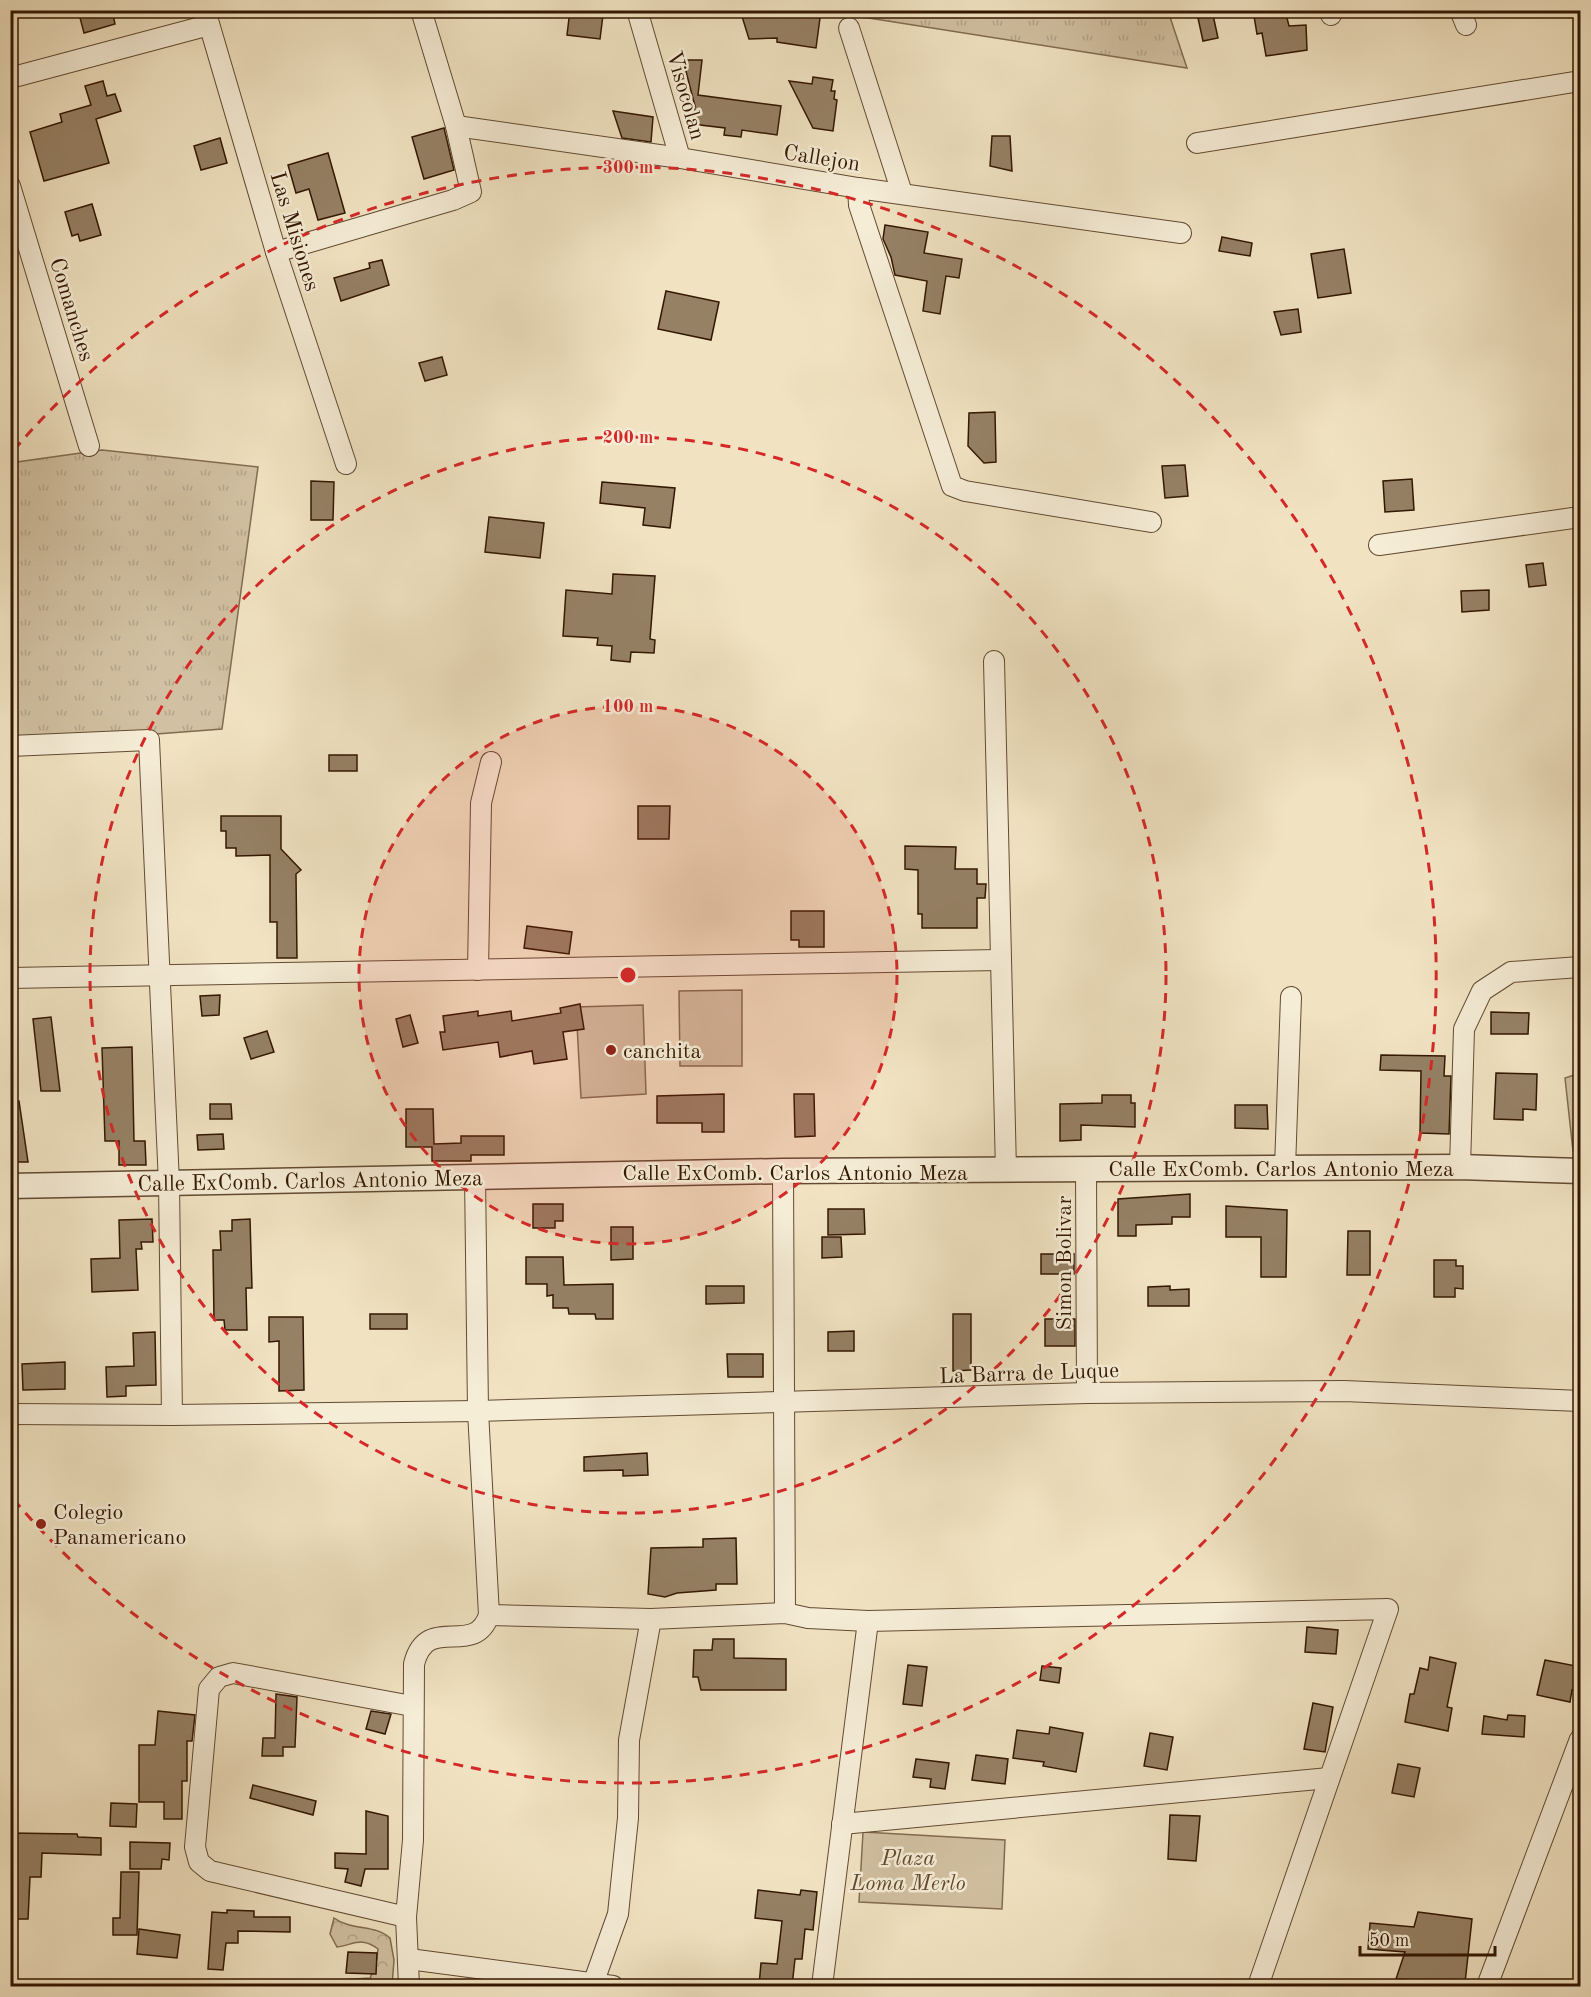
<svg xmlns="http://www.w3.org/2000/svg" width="1591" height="1997" viewBox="0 0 1591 1997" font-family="'Old Standard TT',serif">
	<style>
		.grass { fill: url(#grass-tufts); stroke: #826c51; stroke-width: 1.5 }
		.forest { fill: url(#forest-crowns); stroke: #826c51; stroke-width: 1.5 }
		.park { fill: #d1c0a1; stroke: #826c51; stroke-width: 1.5 }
		.building { fill: #968165; stroke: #331701; stroke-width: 1.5 }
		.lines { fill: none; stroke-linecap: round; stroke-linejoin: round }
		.minor-casing { stroke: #624a31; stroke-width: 22 }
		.tertiary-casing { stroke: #624a31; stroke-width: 27 }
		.minor { stroke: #f6edd7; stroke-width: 20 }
		.tertiary { stroke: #f6edd7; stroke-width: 24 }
		.ring { fill: none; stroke: #d62828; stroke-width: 3; stroke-dasharray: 10 8 }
		.poi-dot { fill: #8f2418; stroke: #f6edd7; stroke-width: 2 }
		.labels { text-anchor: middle; stroke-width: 5; stroke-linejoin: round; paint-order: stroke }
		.street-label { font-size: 22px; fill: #331701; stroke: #f6edd7 }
		.poi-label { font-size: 22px; fill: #331701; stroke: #f6edd7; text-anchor: start }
		.park-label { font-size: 22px; font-style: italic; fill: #624a31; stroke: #f6edd7 }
		.centre { fill: #d62828; stroke: #f6edd7; stroke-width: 3 }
		.ring-label { font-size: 18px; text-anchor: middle; font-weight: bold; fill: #d62828; stroke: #f6edd7; stroke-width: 5; stroke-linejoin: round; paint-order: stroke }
	</style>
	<defs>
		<pattern id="grass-tufts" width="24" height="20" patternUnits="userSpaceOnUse" patternTransform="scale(1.5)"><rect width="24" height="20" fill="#d1c0a1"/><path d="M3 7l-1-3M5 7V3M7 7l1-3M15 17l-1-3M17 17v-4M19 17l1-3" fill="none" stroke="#b4a489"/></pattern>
		<pattern id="forest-crowns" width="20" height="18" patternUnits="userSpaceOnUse" patternTransform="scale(1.5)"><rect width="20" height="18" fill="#d1c0a1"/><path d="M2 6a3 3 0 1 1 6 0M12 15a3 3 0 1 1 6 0" fill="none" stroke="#b4a489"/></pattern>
	</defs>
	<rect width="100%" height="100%" fill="#f1e3c2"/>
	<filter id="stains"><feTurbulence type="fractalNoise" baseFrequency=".00333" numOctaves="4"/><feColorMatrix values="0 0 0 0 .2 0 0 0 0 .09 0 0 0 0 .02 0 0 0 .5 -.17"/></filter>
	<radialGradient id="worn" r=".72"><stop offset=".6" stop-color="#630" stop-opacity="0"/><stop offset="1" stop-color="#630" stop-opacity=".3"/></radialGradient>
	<g class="grass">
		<path d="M824,11H1168L1187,68Z"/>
		<path d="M102,450L258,467L222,729L11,745L10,463Z"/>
	</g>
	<path class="forest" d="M334,1918C352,1931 375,1924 390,1938L394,1960L392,1986H338L341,1980L370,1978L376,1964L378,1949C362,1936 353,1945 337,1947L330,1934Z"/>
	<g class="park">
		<path d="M742,990V1066H680L679,991Z"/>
		<path d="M643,1005L646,1094L581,1098L576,1007Z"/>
		<path d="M1580,1073V1150L1573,1151L1565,1078Z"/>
		<path d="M863,1832L1005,1840L1002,1909L859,1902Z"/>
	</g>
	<g class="building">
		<path d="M78,10H112L115,24L84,33Z"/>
		<path d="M570,10L603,15L600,39L567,35Z"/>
		<path d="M740,10H772L820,18L816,48L777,42V38L749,39Z"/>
		<path d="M1253,10H1285L1289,26L1306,25L1307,50L1266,56L1262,33L1257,34Z"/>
		<path d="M1213,15L1218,38L1203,41L1198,18Z"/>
		<path d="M683,60H702L698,95L781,106L777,135L742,130L741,137L724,135L725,128L692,124L695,106Z"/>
		<path d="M813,77L833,80L831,91H835L834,99L837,100L833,131L813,128L789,81L812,84Z"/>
		<path d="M103,81L107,96L115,94L121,111L96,119L109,163L44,181L30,132L62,122L60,114L91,105L85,86Z"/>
		<path d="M613,111L653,117L651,142L622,138Z"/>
		<path d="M444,128L454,170L424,179L412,137Z"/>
		<path d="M992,136H1010L1012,171L990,166Z"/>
		<path d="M220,138L227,163L201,170L194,146Z"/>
		<path d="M328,153L345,213L318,220L309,189L296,193L288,165Z"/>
		<path d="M92,204L101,235L80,241L78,234L72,236L65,212Z"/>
		<path d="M885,225L928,232L924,253L962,259L959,278L946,276L940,314L923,311L927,281L895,275L891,257L883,239Z"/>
		<path d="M1222,237L1252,243L1250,256L1219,251Z"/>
		<path d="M1344,249L1351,293L1318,298L1311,254Z"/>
		<path d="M382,260L389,285L341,301L334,278L370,268L369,263Z"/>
		<path d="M666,291L719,302L711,340L658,329Z"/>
		<path d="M1298,309L1301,332L1281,335L1274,312Z"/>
		<path d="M442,357L447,375L425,381L419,363Z"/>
		<path d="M995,412L996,462L984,463L968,446L969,413Z"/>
		<path d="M1185,465L1188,496L1165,498L1162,466Z"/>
		<path d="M1412,479L1414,510L1385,512L1383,481Z"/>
		<path d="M311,481L334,482L333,520H311Z"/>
		<path d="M602,482L675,488L670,528L643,525L645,508L600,503Z"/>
		<path d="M489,517L544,523L540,558L485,552Z"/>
		<path d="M1543,563L1546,585L1529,587L1526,565Z"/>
		<path d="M613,574L655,576L650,639L655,640L654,653L631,652L630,662L611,660L612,646L597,645L598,638L563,636L566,590L612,594Z"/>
		<path d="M1489,590V610L1462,612L1461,591Z"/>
		<rect x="329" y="755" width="28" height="16"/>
		<path d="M638,806H670L669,839H638Z"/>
		<path d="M221,816H281V849L301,870L296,874L297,958H277V922H270V855L236,856V848H226V831H221Z"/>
		<path d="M905,846L956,847L955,869H977V884H986L985,898H977V928H922V914H918V870L905,869Z"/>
		<path d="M791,911H824V947H799V940H791Z"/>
		<path d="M527,926L572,932L569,954L524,948Z"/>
		<path d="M220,995L219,1015L202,1016L200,996Z"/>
		<path d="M580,1004L584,1029L563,1032L567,1059L534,1064L532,1051L500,1057L498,1042L443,1050L440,1032H445L443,1016L478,1011V1016L511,1011L512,1021L561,1013L560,1008Z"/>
		<path d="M1491,1012L1529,1013L1528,1034H1491Z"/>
		<path d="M410,1015L418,1043L403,1047L396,1019Z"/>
		<path d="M51,1017L60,1091H41L33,1019Z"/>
		<path d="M267,1031L274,1052L251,1059L244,1038Z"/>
		<path d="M132,1047L134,1141H145L146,1165H119V1141H105L102,1048Z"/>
		<path d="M1381,1055L1445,1056L1444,1076H1451L1449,1134L1420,1133L1421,1071L1380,1070Z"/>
		<path d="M1496,1073L1537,1074L1536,1110L1523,1109V1120L1494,1119Z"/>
		<path d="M724,1094V1132H702V1123H657V1096Z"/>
		<path d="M794,1094H814L815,1136L795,1137Z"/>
		<path d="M1102,1095H1131V1103H1135V1127L1081,1125V1140L1060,1141V1104L1102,1103Z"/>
		<path d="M19,1101L28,1162H10V1102Z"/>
		<path d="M210,1104H231L232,1119H210Z"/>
		<path d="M1235,1105H1267L1268,1129L1235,1128Z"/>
		<path d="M406,1109H433L434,1144L461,1143V1136H504V1155H471V1161H432V1147H406Z"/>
		<path d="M223,1134L224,1149L198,1150L197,1135Z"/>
		<path d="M1190,1194V1217H1172V1224L1136,1225V1236H1118V1199Z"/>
		<path d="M533,1204H563V1221H555V1228H533Z"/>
		<path d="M1226,1206L1287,1210L1286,1277H1261V1237H1226Z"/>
		<path d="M828,1209H864L865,1234L828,1235Z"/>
		<path d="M152,1219L153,1242H141L142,1249H136L138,1290L92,1292L91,1259L120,1258L119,1220Z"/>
		<path d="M250,1219L252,1288H246L247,1330H225L224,1320H214L213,1250H221L220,1231H232V1220Z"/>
		<path d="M611,1227H633V1259L611,1260Z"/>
		<path d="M1348,1231H1370V1275H1347Z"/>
		<path d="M822,1237H841L842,1257L822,1258Z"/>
		<rect x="1041" y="1254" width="33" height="20"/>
		<path d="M526,1257H563L564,1285L613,1284V1319H596L595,1314H569L568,1308H553V1295L547,1296V1284H526Z"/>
		<path d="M1434,1260H1456V1266H1463V1289L1455,1288V1297H1434Z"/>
		<path d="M706,1286H744V1303L706,1304Z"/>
		<path d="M1170,1286V1290L1189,1289V1306H1148V1287Z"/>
		<rect x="370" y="1314" width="37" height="15"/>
		<path d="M953,1314H971V1370L953,1371Z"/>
		<path d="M269,1317H303L304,1390L279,1391V1341L269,1342Z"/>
		<rect x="1045" y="1319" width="30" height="27"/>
		<path d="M854,1331V1351H828V1332Z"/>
		<path d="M155,1332L156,1385L126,1386V1396L107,1397L106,1367L134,1366L133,1333Z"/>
		<path d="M727,1354H763V1377H728Z"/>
		<path d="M65,1362V1389L23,1390L22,1364Z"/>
		<path d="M647,1453L648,1475L623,1476V1470L584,1471V1457Z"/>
		<path d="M736,1538L737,1584H716V1590L677,1593L665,1597L648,1594L651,1548L703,1547V1539Z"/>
		<path d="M1307,1627L1338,1630L1336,1654L1305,1652Z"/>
		<path d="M713,1639H734V1658L786,1659V1690H701L698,1677H693L694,1650H712Z"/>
		<path d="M1430,1657L1456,1663L1447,1707L1452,1708L1448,1731L1405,1722L1410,1694H1414L1420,1668L1428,1670Z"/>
		<path d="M1545,1660L1581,1667L1577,1691L1572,1690L1570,1702L1537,1695Z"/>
		<path d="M908,1665L927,1667L922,1706L903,1704Z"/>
		<path d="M1042,1666L1061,1668L1059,1683L1040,1680Z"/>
		<path d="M276,1694L297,1697L295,1747H283V1756H262L263,1738H275Z"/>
		<path d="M1313,1703L1333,1707L1325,1752L1304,1749Z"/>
		<path d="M158,1711L195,1715L192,1741H187V1781H182V1819H164V1802H139V1745H155Z"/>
		<path d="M371,1711L391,1714L385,1734L366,1729Z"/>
		<path d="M1508,1715L1525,1716L1524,1737L1482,1734L1484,1716L1507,1720Z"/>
		<path d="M1050,1727L1083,1733L1076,1772L1043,1766L1044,1762L1013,1758L1017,1730L1049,1734Z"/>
		<path d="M1150,1733L1173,1737L1167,1770L1144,1766Z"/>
		<path d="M976,1755L1008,1759L1005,1784L972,1780Z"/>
		<path d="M916,1759L949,1763L945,1789L930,1787L931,1779L913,1777Z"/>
		<path d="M1398,1764L1420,1768L1414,1797L1392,1793Z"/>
		<path d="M253,1785L316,1801L313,1815L250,1798Z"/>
		<path d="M111,1803L137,1804L136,1827L110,1826Z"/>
		<path d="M366,1811L388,1816V1869H365L361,1886L345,1882L348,1869L335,1868V1853L366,1854Z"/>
		<path d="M1170,1815L1200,1816L1196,1861L1168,1859Z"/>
		<path d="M10,1833L77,1834L78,1837L101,1838V1855L42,1853L41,1877H30L28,1919H10Z"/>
		<path d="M130,1842L170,1843L169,1860L162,1859L161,1869H130Z"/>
		<path d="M121,1872H139L137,1935H113V1918H120Z"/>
		<path d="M758,1890L800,1895L801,1890L817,1892L813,1930L805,1929L802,1959H795L792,1986H759L761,1963L777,1964L782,1921L755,1918Z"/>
		<path d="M227,1910L254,1911V1917H290V1932L238,1931V1943H226L223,1970L208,1969L212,1912L227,1913Z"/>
		<path d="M1418,1912L1472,1919L1465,1983L1435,1980L1434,1986H1414V1980L1396,1979L1405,1952L1368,1949L1370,1923L1414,1927Z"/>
		<path d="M139,1929L180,1935L177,1958L137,1954Z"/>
		<path d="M348,1952L377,1953L376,1974L346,1973Z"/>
	</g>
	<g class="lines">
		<g class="minor-casing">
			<g id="minor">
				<path d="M205,10L276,252L346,464"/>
				<path d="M637,10L680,158"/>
				<path d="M1329,10L1331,15"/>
				<path d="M1460,10L1466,25"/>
				<path d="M849,28L902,193"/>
				<path d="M10,78L209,25"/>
				<path d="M456,126L680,158L858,188L1181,233"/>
				<path d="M1197,143L1580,81"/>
				<path d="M10,186L89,446"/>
				<path d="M858,188L859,205L952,486L965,491L1151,522"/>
				<path d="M276,252L453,200L471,192L456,126L421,10"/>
				<path d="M1379,545L1580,517"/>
				<path d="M994,661L1006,1171"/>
				<path d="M10,746L149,740L169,1183L172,1415"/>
				<path d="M478,970L481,803L491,762"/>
				<path d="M10,978L999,960"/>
				<path d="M1460,1167L1464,1029L1482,991L1511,972L1580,967"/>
				<path d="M1285,1168L1291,997"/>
				<path d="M1086,1169L1087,1393"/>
				<path d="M783,1171L785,1613"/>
				<path d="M10,1414L172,1415L478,1411L1087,1393L1344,1391L1580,1401"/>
				<path d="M489,1615L651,1619L785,1613L808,1618L868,1621L1388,1609L1258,1986"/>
				<path d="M842,1824L1329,1778"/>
				<path d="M406,1917L210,1871L199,1862L195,1847L209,1689L219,1677L233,1673L412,1706"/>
				<path d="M409,1959L613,1986"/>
				<path d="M593,1984L618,1914L628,1818L629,1740L651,1619"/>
				<path d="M409,1986L406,1917L413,1840L414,1664C427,1612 474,1659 489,1615L478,1411L475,1175"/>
				<path d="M822,1986L868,1621"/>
				<path d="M1487,1986L1580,1739"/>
			</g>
		</g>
		<g class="tertiary-casing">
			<path id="tertiary" d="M10,1186L783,1171L1460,1167L1580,1171"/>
		</g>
		<use href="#minor" class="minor"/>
		<use href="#tertiary" class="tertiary"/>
	</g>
	<circle cx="628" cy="975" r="269" fill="#d62828" fill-opacity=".12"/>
	<g class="ring">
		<circle cx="628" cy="975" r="269"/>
		<circle cx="628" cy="975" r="538"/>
		<path d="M14 450A808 808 0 1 1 14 1500"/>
	</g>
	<g class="poi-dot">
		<circle cx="611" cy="1050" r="6"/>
		<circle cx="41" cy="1524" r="6"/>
	</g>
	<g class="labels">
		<g class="street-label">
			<text transform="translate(687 95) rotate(74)" y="8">Visocolan</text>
			<text transform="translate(822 157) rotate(9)" y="8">Callejon</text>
			<text transform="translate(296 231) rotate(73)" y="8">Las Misiones</text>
			<text transform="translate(73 309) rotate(73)" y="8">Comanches</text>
			<text x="1281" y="1176">Calle ExComb. Carlos Antonio Meza</text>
			<text x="795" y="1180">Calle ExComb. Carlos Antonio Meza</text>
			<text transform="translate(310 1180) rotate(-1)" y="8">Calle ExComb. Carlos Antonio Meza</text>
			<text transform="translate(1063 1263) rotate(-90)" y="8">Simon Bolivar</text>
			<text transform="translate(1029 1372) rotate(-2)" y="8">La Barra de Luque</text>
		</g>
		<g class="poi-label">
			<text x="623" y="1058">canchita</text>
			<text x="53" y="1519">Colegio<tspan x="53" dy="25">Panamericano</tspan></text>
		</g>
		<g class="park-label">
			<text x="908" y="1865">Plaza<tspan x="908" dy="25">Loma Merlo</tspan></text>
		</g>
	</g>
	<circle cx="628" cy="975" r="9" class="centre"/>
	<g class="ring-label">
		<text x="628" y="173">300 m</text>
		<text x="628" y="443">200 m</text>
		<text x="628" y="712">100 m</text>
	</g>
	<rect width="1591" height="1997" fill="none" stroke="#f1e3c2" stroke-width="36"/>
	<rect x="12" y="12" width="1567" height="1973" fill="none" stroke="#331701" stroke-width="3"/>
	<rect x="18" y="18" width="1555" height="1961" fill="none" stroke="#331701" stroke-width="1.5"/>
	<path d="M1360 1946v9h135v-9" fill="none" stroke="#331701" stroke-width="3"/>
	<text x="1369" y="1946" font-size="18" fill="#331701" stroke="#f6edd7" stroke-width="4.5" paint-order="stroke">50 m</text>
	<rect width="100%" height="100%" filter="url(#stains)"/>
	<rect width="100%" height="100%" fill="url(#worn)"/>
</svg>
